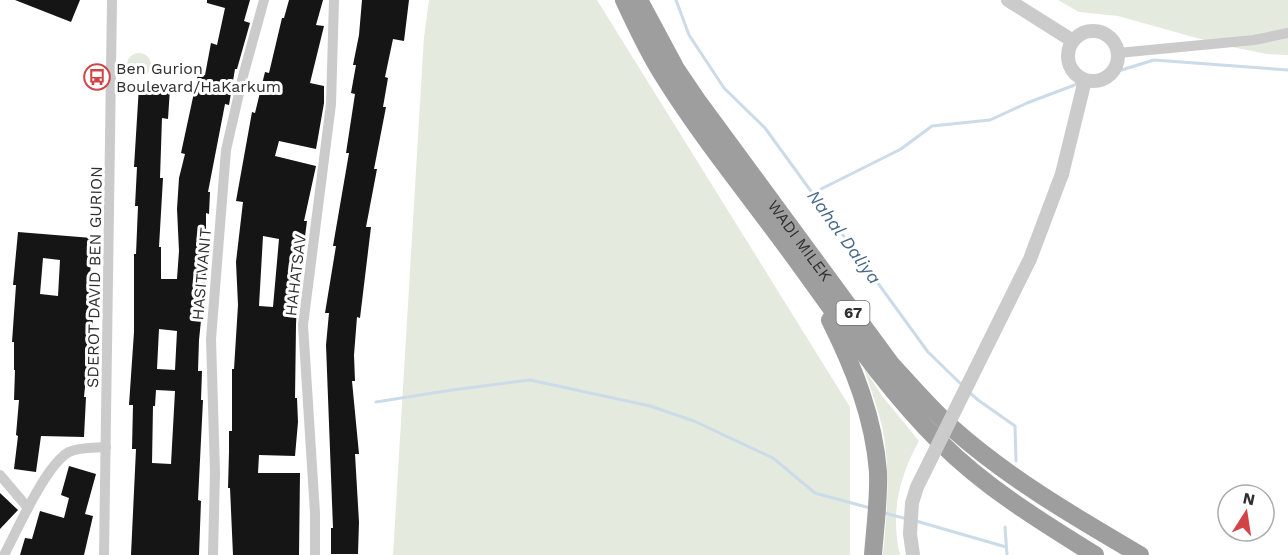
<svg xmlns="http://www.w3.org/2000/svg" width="1288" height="555" viewBox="0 0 1288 555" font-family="'Work Sans',sans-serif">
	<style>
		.green { fill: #e4eade }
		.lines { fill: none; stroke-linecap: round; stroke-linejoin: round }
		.stream { stroke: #ccdbe8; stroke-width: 3 }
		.building { fill: #151515; fill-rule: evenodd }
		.minor { stroke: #cbcbcb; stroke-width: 10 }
		.tertiary { stroke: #cbcbcb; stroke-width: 14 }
		.trunk { stroke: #9e9e9e; stroke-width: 18 }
		.tertiary-bridge { stroke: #cbcbcb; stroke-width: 14 }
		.labels { text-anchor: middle; stroke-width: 6; stroke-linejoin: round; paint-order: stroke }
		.shield { fill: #fff; stroke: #6d6d6d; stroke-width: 1.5 }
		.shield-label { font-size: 15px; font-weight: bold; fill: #2e2e2e }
		.poi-label { font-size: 16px; fill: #2e2e2e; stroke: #fff; text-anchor: start }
		.street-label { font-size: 16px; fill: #2e2e2e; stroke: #fff }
		.water-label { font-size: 18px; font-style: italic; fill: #466987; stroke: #fff }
	</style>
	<rect width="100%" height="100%" fill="#fff"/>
	<g class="green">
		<path d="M429,0H597L850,407V555H393L424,37Z"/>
		<path d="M1058,0H1288V55L1267,54L1222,45L1118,16L1079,12Z"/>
		<circle cx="139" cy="65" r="12"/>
		<path d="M864,368L883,397L919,441C899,477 890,514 900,555H883C887,512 891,469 882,426C877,406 870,387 864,368Z"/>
	</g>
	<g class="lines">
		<g class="stream">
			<path d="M676,0L689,35L724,88L765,128L928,352L963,386"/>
			<path d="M1089,80L1154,60L1288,70"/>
			<path d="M813,193L901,149L932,126L990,120L1027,103L1080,83"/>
			<path d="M970,393L978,400L1015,426L1016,461"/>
			<path d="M376,402L452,390L530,380L650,406L694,421L773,458L815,493L870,508"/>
			<path d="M885,513L907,519"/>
			<path d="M916,521L1006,547"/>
			<path d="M1005,527L1007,555"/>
		</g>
	</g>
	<g class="building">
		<path d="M15,0H80L71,22Z"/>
		<path d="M207,0H250L244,21L250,23L237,69H235L229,105L225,104L208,192H210L209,214L206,213V271L199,340L198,371H202L201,400H203L198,500L201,501L199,555H131L136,449H132L133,405H129L134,332V254H136L138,206H135L137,167H134L139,86L170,88L168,119L162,118L160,178H163L159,247H161V279H177L179,251L177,209L179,178L185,154L181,153L198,74L205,75L211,43L217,45L225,8L207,3ZM159,329L177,331L175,370L157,369ZM156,390L175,391L171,464L152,463L153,406H155Z"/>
		<path d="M289,0H323L316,25L324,26L310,83L324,86V103L316,149L279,141L275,156L316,166L304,221H307L300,276H298L296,325L295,398H297L298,422L295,456L259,455L258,473H300L299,555H233L230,488H228L229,452V431H232V369H234L238,305L236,262L243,202L236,201L252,112L255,113L265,72L269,73L282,18H284ZM263,236L279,239L273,307L259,306Z"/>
		<path d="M362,0H409L404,41L393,39L385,77L388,78L383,107H386L374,169H377L366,227H371L360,318L357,317L354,355L355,381H352L359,454H355L359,522L358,554H331V528H333L326,345L329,313H325L336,246H333L349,153H346L355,94L351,93L356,65H353L359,35Z"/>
		<path d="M18,232L92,238L88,318H93L91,346H89L84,397H86L84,437L41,436L36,472L14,469L18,436L16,435L19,400H14L15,370H14V342H12L16,285H13ZM43,258L60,260L58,296L40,294Z"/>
		<path d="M69,466L96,474L85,514L93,516L84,555H20L25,538L32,539L40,511L64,518L69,498L61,495Z"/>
		<path d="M0,493L18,510L0,529Z"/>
	</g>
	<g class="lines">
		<g class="minor">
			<path d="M1118,53L1254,40L1288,33"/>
			<path d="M0,475L28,508"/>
			<path d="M4,555C17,531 46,464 69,452C79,447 95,448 106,447"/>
			<path d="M104,555L112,0"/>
			<path d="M213,555L215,472L211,339L226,150L243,76L264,0"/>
			<path d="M315,555V513L303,325L331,104L334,0"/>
		</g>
		<g class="tertiary">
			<path d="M1008,0L1073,41"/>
			<circle cx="1093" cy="56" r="25"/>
			<path d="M1062,174L1085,80"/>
			<path d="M910,534L913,555"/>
		</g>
		<g class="trunk">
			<path d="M624,0C636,26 648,52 664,77C702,138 749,195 792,254C839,318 884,387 941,443C986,488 1042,522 1095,555"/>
			<path id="s1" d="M639,0L676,69L697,100L891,364C911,386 930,408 952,428C1008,478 1075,517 1140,555"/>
			<path d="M830,320C854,368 874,418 878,472C879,500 875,528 873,555"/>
		</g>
		<path class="tertiary-bridge" d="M910,534L912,503L917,487L1030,259L1062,174"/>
	</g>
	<defs>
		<g id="bus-ring" transform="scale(1.35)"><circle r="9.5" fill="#fff" stroke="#d14546" stroke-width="1.5"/><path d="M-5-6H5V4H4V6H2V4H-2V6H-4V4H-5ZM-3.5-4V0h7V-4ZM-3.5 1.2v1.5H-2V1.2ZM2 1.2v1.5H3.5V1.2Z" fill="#d14546"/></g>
	</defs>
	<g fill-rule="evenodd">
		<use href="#bus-ring" x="97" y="77"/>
	</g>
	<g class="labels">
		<rect class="shield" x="836.5" y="301" width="33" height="24" rx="4.5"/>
		<g class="shield-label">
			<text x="853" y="318">67</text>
		</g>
		<g class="poi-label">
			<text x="116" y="74">Ben Gurion<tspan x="116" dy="18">Boulevard/HaKarkum</tspan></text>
		</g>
		<g class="street-label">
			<text dy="6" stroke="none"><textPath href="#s1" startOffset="290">WADI MILEK</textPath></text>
			<text transform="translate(201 274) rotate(-85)" y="6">HASITVANIT</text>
			<text transform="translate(295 275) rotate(-83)" y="6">HAHATSAV</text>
			<text transform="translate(94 277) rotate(-89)" y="6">SDEROT DAVID BEN GURION</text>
		</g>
		<g class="water-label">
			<text transform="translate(844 237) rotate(54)" y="6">Nahal Daliya</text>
		</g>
	</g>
	<g transform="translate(1246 513) rotate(12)"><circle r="28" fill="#ffffff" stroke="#ababab" stroke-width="1.5"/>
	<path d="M0-4.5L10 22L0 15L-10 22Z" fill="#d14546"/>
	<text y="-9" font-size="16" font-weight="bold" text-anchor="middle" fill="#2e2e2e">N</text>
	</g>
</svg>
